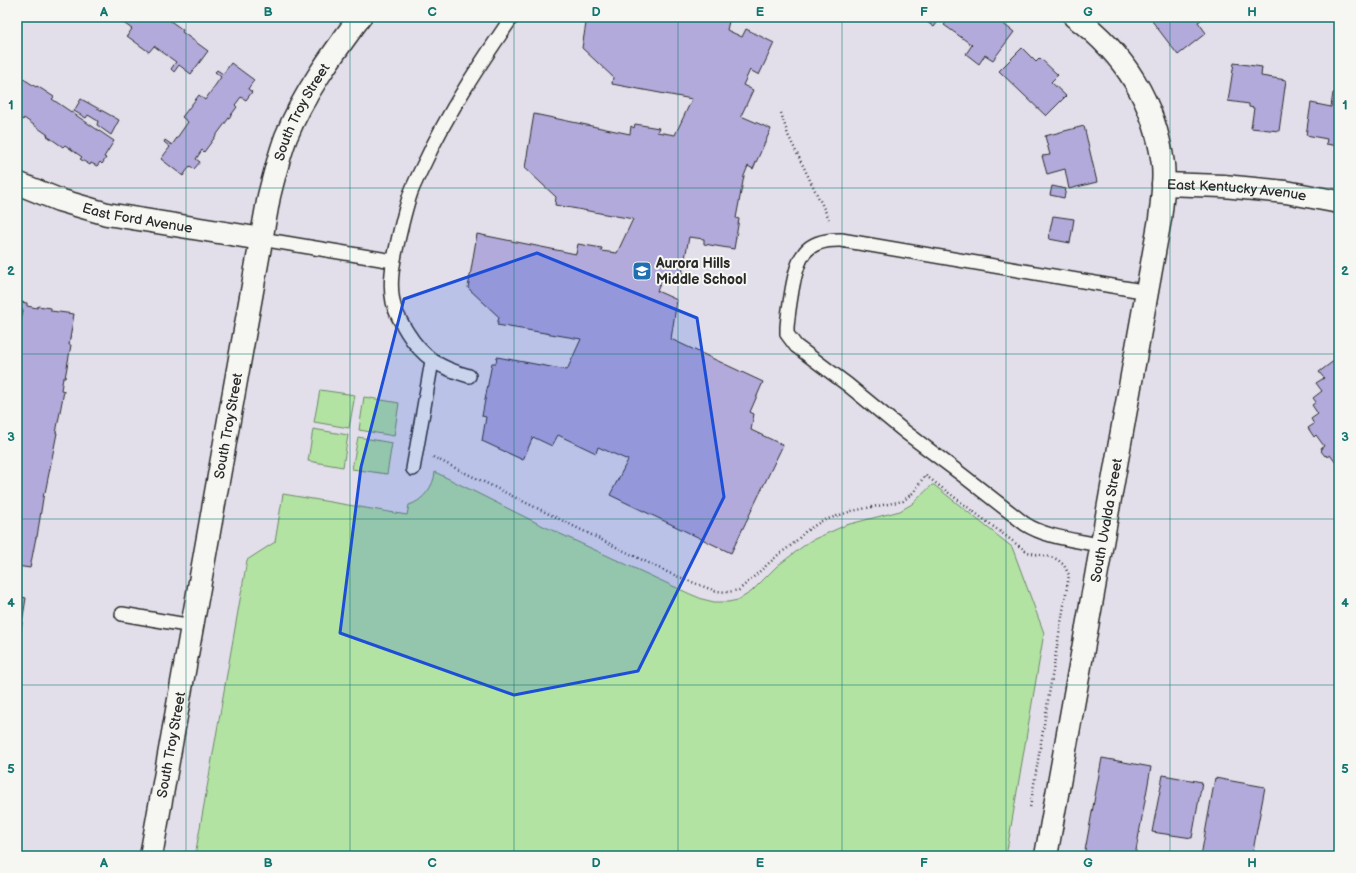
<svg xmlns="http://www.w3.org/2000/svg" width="1356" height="873" viewBox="0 0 1356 873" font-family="'Balsamiq Sans',sans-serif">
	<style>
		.green { fill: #b2e3a3; stroke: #6e8767 }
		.building { fill: #b2aadb; stroke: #2b2b2b }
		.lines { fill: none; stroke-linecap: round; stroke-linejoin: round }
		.service-casing { stroke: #2b2b2b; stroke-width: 16 }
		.minor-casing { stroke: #2b2b2b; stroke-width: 25 }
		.tertiary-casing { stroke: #2b2b2b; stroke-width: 25 }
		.path { stroke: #2b2b2b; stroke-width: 2.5; stroke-dasharray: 1 3; stroke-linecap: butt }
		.service { stroke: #f6f6f2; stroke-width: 13 }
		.minor { stroke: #f6f6f2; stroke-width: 22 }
		.tertiary { stroke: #f6f6f2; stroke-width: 22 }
		.marked { fill: #1d4ed8; fill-opacity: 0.2; stroke: #1d4ed8; stroke-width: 3; stroke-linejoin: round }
		.grid { fill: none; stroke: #0f766e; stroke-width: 1; stroke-opacity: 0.55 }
		.labels { text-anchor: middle; stroke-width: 4; stroke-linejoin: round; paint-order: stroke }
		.street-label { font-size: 14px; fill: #2b2b2b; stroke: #f6f6f2 }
		.poi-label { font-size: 14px; font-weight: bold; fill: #2b2b2b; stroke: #f6f6f2; text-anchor: start }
		.neatline { fill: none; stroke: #0f766e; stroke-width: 1.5 }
		.grid-label { font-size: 13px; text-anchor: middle; font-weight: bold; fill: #0f766e }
	</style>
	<rect width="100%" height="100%" fill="#e2dfeb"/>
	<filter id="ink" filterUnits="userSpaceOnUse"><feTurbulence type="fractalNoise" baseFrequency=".025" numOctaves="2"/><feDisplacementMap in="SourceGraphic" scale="8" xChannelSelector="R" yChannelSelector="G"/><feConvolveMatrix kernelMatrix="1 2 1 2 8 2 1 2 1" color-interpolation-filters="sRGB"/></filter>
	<g filter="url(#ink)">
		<g class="green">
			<path d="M320,390L355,395L349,428L314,422Z"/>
			<path d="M364,397L399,403L394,436L359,430Z"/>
			<path d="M313,429L348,435L343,467L308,461Z"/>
			<path d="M358,437L392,443L387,474L352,469Z"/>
			<path d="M435,472L541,525L690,594L702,599L714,602H728L738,600L751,592L776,567L810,541L846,525L900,511L912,504L932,485H934L1012,547L1044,633L1006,856H195L247,560L275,542L283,494L407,515L409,505C423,501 434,486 435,472Z"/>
		</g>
		<g class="building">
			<path d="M115,17H165L183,30L182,32L208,51L191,74L179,65L174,72L171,69L176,62L154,46L149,52L127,36L132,29Z"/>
			<path d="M587,17H730L727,30L742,37L746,29L774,43L759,75L750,70L743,85L753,90L741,116L771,129L753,169L748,166L744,176L736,218L739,219L734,249L704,244V239L689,237L680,285L661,282L657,291L677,300L671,339L763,382L750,412L754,414L751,430L783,445L731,553L610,495L628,460L598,447L596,453L558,435L552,446L533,437L523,460L482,441L486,417L482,416L492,363H496L497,357L567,370L581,339L497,325L499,317L468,288L477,234L576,254L578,244L602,248L601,251L617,253L633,219L555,205L556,197L525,168L534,114L630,134L631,126L634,128L635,124L659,128L657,132L675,135L692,99L612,84L613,77L582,48Z"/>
			<path d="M932,17H937L940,19L934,27L927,22Z"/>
			<path d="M950,17H994L1014,32L993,60L985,55L979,64L966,54L972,45L944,25Z"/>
			<path d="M1156,17H1205L1198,22L1206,33L1178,55L1152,21Z"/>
			<path d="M1022,48L1036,62L1040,58L1058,75L1051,82L1066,96L1046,116L999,71Z"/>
			<path d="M231,63L254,80L248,89L252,92L246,100L241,97L235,105L237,107L204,152L202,150L196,159L200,162L194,169L190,166L183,176L161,159L170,147L164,142L165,140L172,145L188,122L182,117L199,95L205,100L221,77L215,72L217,70L223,74Z"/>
			<path d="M1234,63L1262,67L1261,76L1286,80L1279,131L1251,128L1254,108L1249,107V104L1228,101Z"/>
			<path d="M17,72L20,75L19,76L36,87L37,86L54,97L52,99L114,141L104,157L106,158L102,164L100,162L97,166L91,163L90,165L80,159L82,157L65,145L63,147L47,136L48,135L24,118L23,120L17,116Z"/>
			<path d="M1333,93L1339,94V146L1326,144L1327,139L1306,135L1311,103L1331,107Z"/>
			<path d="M81,99L119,120L111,135L97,125L98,121L88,115L86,118L74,111Z"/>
			<path d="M1084,126L1097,182L1069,189L1065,169L1047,174L1042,156L1050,155L1045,136Z"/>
			<path d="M1052,186L1066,189L1064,198L1050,195Z"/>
			<path d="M1053,216L1074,219L1070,243L1049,239L1050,236L1049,235Z"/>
			<path d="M21,302L27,303V306L37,308L38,306L51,308V311L74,314L69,345H71L65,378H63L61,390L64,391L56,433H57L45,493L44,492L37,537H36L30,568L17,566V343L23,310L20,309Z"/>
			<path d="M1339,357V467L1330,455L1327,457L1326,455L1325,456L1321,451L1322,450L1321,448L1324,446L1316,435L1314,437L1308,428L1314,424L1311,419L1318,414L1312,405L1316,402L1313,398L1322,391L1316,383L1324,378L1319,372Z"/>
			<path d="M17,596L26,598L17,654Z"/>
			<path d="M1102,758L1151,767L1135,856H1084Z"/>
			<path d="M1163,775L1202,782L1192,838L1152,832Z"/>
			<path d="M1215,778L1265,787L1252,856H1201Z"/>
		</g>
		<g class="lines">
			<g class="service-casing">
				<g id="service">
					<path d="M261,239L393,261"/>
					<path d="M469,376C440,368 423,358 407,332C401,322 395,313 393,302C389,283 393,263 397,245C401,227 405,209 411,192C415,182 420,172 425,162C449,110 480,64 512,17"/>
					<path d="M413,469L432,361"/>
					<path d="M1102,546C1077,540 1047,538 1025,524L961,474L904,431L848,385L796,346L787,334V327C788,315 790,302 792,290C798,257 804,239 841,240L1148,292"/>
					<path d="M122,614L192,626"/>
				</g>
			</g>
			<g class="minor-casing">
				<g id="minor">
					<path id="s1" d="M17,183L59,200L107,214L261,239"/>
					<path id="s2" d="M1163,184L1223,186L1286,192L1339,202"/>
					<path id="s3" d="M1046,856L1160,219C1162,201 1165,182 1163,164C1155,103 1124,53 1075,17"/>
				</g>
			</g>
			<g class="tertiary-casing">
				<g id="tertiary">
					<path id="s4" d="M151,856L269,196C274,176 279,156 286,137C304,93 332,55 360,17"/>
				</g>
			</g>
			<g class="path">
				<path d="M781,113L788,135L829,219"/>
				<path d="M433,457L669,573L715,591L728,592L739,590L778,555L793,544L806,531L822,521L852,511L903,501L914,492L925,475L1027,552L1054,558L1058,560L1064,565L1069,575L1030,808"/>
			</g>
			<use href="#service" class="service"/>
			<use href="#minor" class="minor"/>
			<use href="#tertiary" class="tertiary"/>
		</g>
	</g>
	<path class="marked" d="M537,253L697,318L724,497L638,671L514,695L340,633L361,467L404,299Z"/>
	<path class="grid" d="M186,17V856M350,17V856M514,17V856M678,17V856M842,17V856M1006,17V856M1170,17V856M17,188H1339M17,354H1339M17,519H1339M17,685H1339"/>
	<defs>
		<g id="school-square" transform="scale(1)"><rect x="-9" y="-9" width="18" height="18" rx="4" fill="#1f6fb2" stroke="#f6f6f2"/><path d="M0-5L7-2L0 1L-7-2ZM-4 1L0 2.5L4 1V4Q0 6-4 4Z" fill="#fff"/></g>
	</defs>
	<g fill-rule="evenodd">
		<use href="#school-square" x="642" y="271"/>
	</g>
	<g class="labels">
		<g class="street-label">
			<text dy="5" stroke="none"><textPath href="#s4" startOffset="761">South Troy Street</textPath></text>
			<text dy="5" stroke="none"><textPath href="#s2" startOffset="74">East Kentucky Avenue</textPath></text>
			<text dy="5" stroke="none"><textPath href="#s1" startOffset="126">East Ford Avenue</textPath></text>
			<text dy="5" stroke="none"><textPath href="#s4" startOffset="437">South Troy Street</textPath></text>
			<text dy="5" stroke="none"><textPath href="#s3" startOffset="341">South Uvalda Street</textPath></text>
			<text dy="5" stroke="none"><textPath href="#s4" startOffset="113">South Troy Street</textPath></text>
		</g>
		<g class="poi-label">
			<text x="656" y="268">Aurora Hills<tspan x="656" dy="16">Middle School</tspan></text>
		</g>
	</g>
	<rect width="1356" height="873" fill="none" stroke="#f6f6f2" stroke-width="44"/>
	<rect x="22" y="22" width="1312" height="829" class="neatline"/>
	<g class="grid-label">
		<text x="104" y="16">A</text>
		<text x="268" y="16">B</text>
		<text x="432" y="16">C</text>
		<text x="596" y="16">D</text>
		<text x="760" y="16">E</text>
		<text x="924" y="16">F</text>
		<text x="1088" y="16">G</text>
		<text x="1252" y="16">H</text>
		<text x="11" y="109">1</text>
		<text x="1345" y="109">1</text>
		<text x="11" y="275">2</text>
		<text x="1345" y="275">2</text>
		<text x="11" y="441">3</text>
		<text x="1345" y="441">3</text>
		<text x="11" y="607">4</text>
		<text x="1345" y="607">4</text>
		<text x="11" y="773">5</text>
		<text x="1345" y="773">5</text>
		<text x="104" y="867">A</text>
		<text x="268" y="867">B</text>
		<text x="432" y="867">C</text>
		<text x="596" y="867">D</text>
		<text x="760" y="867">E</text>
		<text x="924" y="867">F</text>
		<text x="1088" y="867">G</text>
		<text x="1252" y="867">H</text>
	</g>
</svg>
